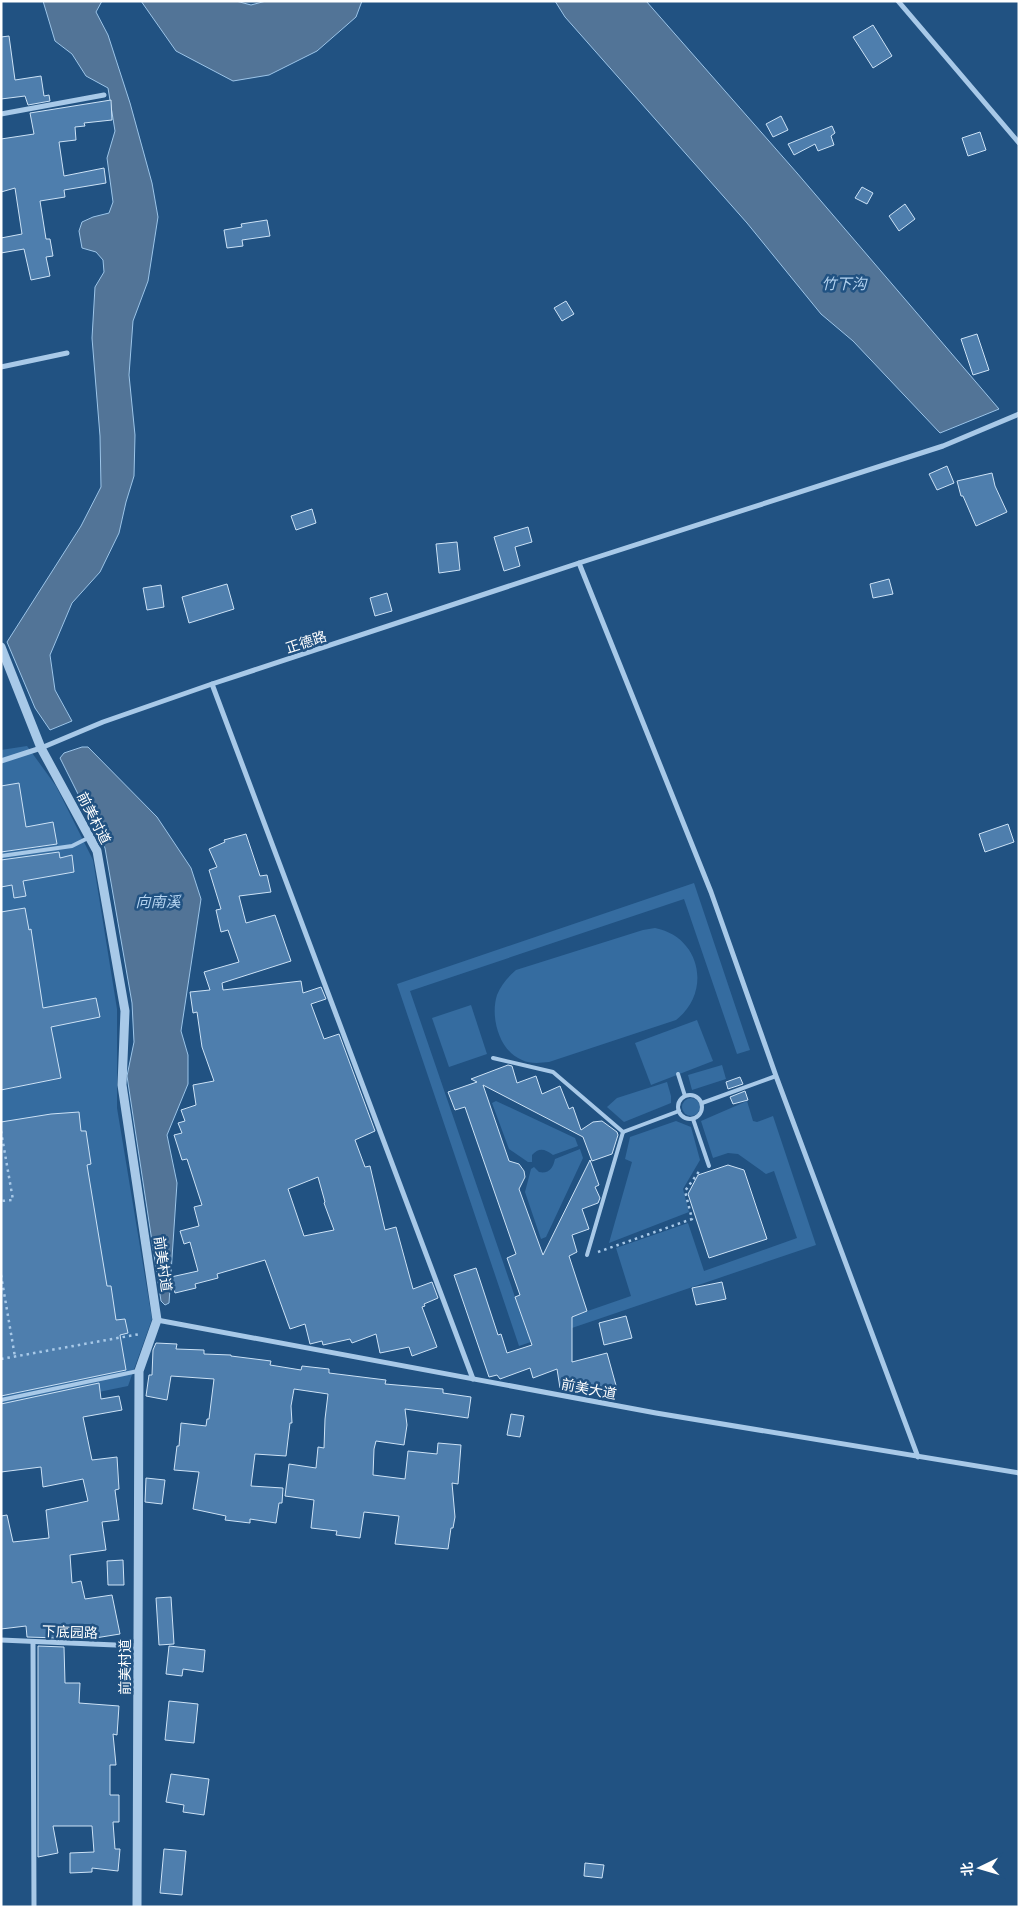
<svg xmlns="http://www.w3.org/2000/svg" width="1020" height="1908" viewBox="0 0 1020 1908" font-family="'Noto Sans','Noto Sans SC',sans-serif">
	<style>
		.green { fill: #356ca0 }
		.water { fill: #527497; stroke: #9cc5e9 }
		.building { fill: #4e7ead; stroke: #cce2f6; fill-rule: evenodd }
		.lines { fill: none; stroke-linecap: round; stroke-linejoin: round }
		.path { stroke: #a8c9e8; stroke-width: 2.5; stroke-dasharray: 2.5 4; stroke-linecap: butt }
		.service { stroke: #a8c9e8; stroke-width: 4 }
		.minor { stroke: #a8c9e8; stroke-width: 5 }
		.tertiary { stroke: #a8c9e8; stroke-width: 9 }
		.labels { text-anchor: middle; stroke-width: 5; stroke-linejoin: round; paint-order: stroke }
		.street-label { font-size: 14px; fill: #fff; stroke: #215282 }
		.water-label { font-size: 15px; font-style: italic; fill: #b4d3f0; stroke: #215282 }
	</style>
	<rect width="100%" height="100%" fill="#215282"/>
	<g class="green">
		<path d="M27,746L56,786L93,860L117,1009V1108L152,1319L128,1386L1,1412V750Z"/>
		<path d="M694,883L750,1050L737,1054L684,899L410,991L527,1332L631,1296L616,1248L688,1223L704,1271L797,1238L774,1171L766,1174L738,1154L728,1153L713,1158L701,1121L747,1101L753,1121L757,1122L773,1116L816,1245L519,1346L397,984Z"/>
		<path d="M655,928C701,937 712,992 676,1020L549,1062C540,1063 530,1064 522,1060C499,1051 490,1017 497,995C501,985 508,977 516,970L643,930Z"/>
		<path d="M471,1005L487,1054L449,1067L432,1018Z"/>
		<path d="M697,1020L713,1061L651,1085L635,1043Z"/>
		<path d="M722,1065L726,1079L692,1090L688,1075Z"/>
		<path d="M667,1082L671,1096V1103L624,1122L607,1107L617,1098Z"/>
		<circle cx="691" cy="1107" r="9"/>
		<path d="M496,1101L575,1138L578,1146L553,1155C545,1149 539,1147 532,1155V1162H528L509,1149L492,1103Z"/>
		<path d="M676,1121L691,1127L700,1160L683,1189L689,1212L609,1243L632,1162L625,1159L630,1137Z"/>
		<path d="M580,1149L583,1158L546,1237L541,1239L525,1192L531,1169L534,1167L539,1172C549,1174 553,1168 555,1159Z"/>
	</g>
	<g class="water">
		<path d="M43,1H102L96,12L108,35L130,103L152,183L158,217L148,281L133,321L129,375L135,435L134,476L126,502L119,533L100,572L72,603L50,655L55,690L72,721L50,730L35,708L7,642L81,526L101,487L100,436L92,338L95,287L104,272L103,260L96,252L82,248L79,231L82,222L93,217L109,213L113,202L107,158L115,131L108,88L86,76L72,54L55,41Z"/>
		<path d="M141,1H236L251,5L266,1H362L356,17L317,51L269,75L233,81L176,51Z"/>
		<path d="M555,1H646L797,173L999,409L940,433L853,341L821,314L747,223L565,17Z"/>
		<path d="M82,747H88L157,817L191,868L201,899L181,1031L188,1055V1084L167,1135L177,1183L169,1303L165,1305L161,1301L127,1076L134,1042L132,1003L105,848L60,758L64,753Z"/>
	</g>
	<g class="building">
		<path d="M873,25L892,56L873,68L853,37Z"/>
		<path d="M9,36L15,80L41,76L44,96L49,95L50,101L28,105L25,96L1,99V37Z"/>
		<path d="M111,100L112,120L84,123L85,126L75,127L76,140L59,142L64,176L104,168L106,183L64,190L65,197L40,201L46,239H50L53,256L46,257L50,276L31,280L24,249L1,253V238L22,234L15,188L1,192V139L34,134L30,113Z"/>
		<path d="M781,116L788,130L773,137L766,124Z"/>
		<path d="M832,126L835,133L831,136L834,145L818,151L815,144L794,155L788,144Z"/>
		<path d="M980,132L986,150L968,156L962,138Z"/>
		<path d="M862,187L873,193L867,204L855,198Z"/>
		<path d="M905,204L915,219L899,231L889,216Z"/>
		<path d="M267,220L270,236L242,240L243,246L227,248L224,230L242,227L241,224Z"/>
		<path d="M566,301L574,314L562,321L554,308Z"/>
		<path d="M977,334L989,370L973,375L961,339Z"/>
		<path d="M947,466L954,483L937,490L929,474Z"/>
		<path d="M992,473L995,486L1007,512L976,526L963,496H961L957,481Z"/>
		<path d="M312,509L316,523L296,530L291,516Z"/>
		<path d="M528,527L532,542L515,547L520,566L504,571L494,537Z"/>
		<path d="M457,542L460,570L439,573L436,544Z"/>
		<path d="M889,579L893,594L873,598L870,584Z"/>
		<path d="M227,584L234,609L189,623L182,597Z"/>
		<path d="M161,585L164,607L147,610L143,588Z"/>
		<path d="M387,593L392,611L375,616L370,598Z"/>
		<path d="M19,783L26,827L53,822L57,844L1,852V786Z"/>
		<path d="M1008,824L1014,842L985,852L979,834Z"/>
		<path d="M246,834L260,876L267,875L271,892L239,896L246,923L275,915L291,961L222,983L223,990L301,981L303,993L321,987L326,999L311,1004L324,1039L339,1034L375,1131L355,1140L365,1167L370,1166L385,1230L396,1227L413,1289L432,1282L438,1298L424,1304L425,1306L422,1307L437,1347L412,1356L409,1347L380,1353L376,1334L352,1343L350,1339L323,1345L322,1341L310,1344L305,1324L290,1329L265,1260L217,1274L218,1278L195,1284L196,1288L175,1293L171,1277L198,1271L190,1242L184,1244L180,1231L199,1226L194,1207L202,1205L187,1159L182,1160L174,1135L182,1133L178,1123L185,1121L181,1110L196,1105L193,1085L214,1081L202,1047L197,1012L193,1013L190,992L210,990L204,972L239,962L228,930L221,932L216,910L221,909L209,870L217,867L209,849L225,842L224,840ZM318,1177L325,1202L324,1203L334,1230L304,1236L288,1189Z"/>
		<path d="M59,852L60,858L72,855L74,872L23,881L26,896L14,898L12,885L1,887V860Z"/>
		<path d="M25,908L29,930L31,929L43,1008L96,998L100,1017L51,1027L61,1078L1,1090V912Z"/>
		<path d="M508,1065L512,1066L517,1083L536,1076L542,1094L560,1086L569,1109L573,1107L581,1130L593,1122L602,1121L617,1132L618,1135L612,1154L592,1161L583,1137L483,1085L509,1161L519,1164L524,1171L525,1177L519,1189L543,1255L590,1160L599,1185L595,1187L600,1198L598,1203L582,1209L589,1229L572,1235L577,1252L569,1256L587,1311L572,1317V1362L607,1353L617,1389L602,1393L600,1388L591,1390L589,1384L560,1388L557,1369L533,1378L530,1368L500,1379L497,1375L489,1377L477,1342L454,1275L476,1268L498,1335L501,1334L507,1353L532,1345L515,1297L520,1295L507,1258L516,1254L465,1107L455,1110L448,1092L477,1082L471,1079Z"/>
		<path d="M740,1077L743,1084L728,1089L726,1082Z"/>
		<path d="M745,1091L748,1100L733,1104L730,1097Z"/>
		<path d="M79,1112L81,1131H86L91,1164L87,1165L107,1286H111L116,1320L125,1319L128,1333L120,1335L126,1370L1,1396V1122L51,1114Z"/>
		<path d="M728,1165L744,1170L767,1239L709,1258L688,1194L698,1175Z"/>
		<path d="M722,1282L726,1299L696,1305L692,1288Z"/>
		<path d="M626,1316L632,1338L604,1345L599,1323Z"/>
		<path d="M156,1343L177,1344L176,1349L204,1350V1354L231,1355V1356L271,1361L270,1365L301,1370L302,1366L329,1369V1373L386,1380L385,1384L443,1389V1393L471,1397L468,1418L405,1409L407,1425L404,1445L376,1441L374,1449L373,1475L405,1479L408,1451L437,1454L438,1443L461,1445L458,1484L452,1483L455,1517L453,1528H451L448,1549L395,1544L399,1516L364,1512L360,1538L336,1535L337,1531L311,1528L314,1500L285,1496L289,1464L316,1468L318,1447L324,1448L325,1419L328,1394L294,1389L291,1406L292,1423H290L286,1456L255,1454L251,1486L283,1488L282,1503H279L276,1523L250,1519V1523L225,1520L226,1516L193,1509L199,1472L174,1470L177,1446H179L181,1423L206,1426L207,1419H209L214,1379L171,1376L167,1400L146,1396L149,1375H152L153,1350Z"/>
		<path d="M99,1383L101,1399L119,1396L122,1410L83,1417L92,1460L117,1457L119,1489L115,1490L119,1520L102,1522L106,1550L70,1555L72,1583L81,1581L85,1599L112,1595L120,1634L89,1639L27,1637L26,1626L1,1629V1516L7,1515L13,1542L49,1538L46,1510L88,1501L83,1479L43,1487L41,1467L1,1472V1404Z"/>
		<path d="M511,1414L524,1416L520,1437L507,1435Z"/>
		<path d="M146,1478L165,1480L162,1504L145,1502Z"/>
		<path d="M123,1560L124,1585H108L107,1561Z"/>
		<path d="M171,1597L174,1644L159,1645L156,1598Z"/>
		<path d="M38,1646L64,1647L65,1683H80L79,1703L119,1706L117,1735L113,1734L116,1765H110V1795H119V1822H113L115,1849H120L118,1871L92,1868V1872L70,1873V1853L94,1852L92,1826H53L58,1853L38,1857Z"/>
		<path d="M169,1646L205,1650L203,1672L183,1669L182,1676L166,1674Z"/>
		<path d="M169,1701L198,1704L194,1743L165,1740Z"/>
		<path d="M171,1774L209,1779L204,1815L183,1812L184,1805L166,1802Z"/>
		<path d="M164,1849L186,1851L182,1895L160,1893Z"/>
		<path d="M585,1863L604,1865L602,1878L584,1876Z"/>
	</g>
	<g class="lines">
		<g class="path">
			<path d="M1,1131L13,1200L1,1201"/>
			<path d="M598,1252L692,1219L685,1191L700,1170"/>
			<path d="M1,1275L15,1357"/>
			<path d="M1,1359L140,1334"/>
		</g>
		<g class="service">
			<path d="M1,856L72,846L88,838"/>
			<path d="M493,1058L553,1072L623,1132"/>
			<path d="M678,1074L685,1096"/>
			<circle cx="690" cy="1107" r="12"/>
			<path d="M702,1103L776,1076"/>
			<path d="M693,1119L709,1166"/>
			<path d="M623,1132L679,1111"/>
			<path d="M587,1255L623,1132"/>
			<path d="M1,1400L138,1371"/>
		</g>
		<g class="minor">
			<path d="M898,1L1019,143"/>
			<path d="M1,114L104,95"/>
			<path d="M1,367L67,353"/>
			<path d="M579,563L711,892L776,1076L918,1457"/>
			<path d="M212,684L473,1379"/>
			<path d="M1,761L41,748L103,722L212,684L579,563L943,446L1019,414"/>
			<path d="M157,1320L656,1413L1019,1473"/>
			<path d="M1,1640L138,1646"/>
			<path d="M33,1642L34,1907"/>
		</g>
		<path class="tertiary" d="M1,647L41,748L97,851L125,1011L122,1085L157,1320L139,1371L137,1907"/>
	</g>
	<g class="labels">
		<g class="street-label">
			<text transform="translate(306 642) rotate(-18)" y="5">正德路</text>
			<text transform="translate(94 818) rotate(63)" y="5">前美村道</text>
			<text transform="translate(163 1264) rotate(82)" y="5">前美村道</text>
			<text transform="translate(589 1389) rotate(11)" y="5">前美大道</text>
			<text transform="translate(70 1632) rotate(2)" y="5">下底园路</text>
			<text transform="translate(125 1667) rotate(-90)" y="5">前美村道</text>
		</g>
		<g class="water-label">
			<text x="844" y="289">竹下沟</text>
			<text x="158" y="907">向南溪</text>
		</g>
	</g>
	<rect width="1020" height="1908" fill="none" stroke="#ffffff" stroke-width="5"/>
	<g transform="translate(980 1868) rotate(265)" stroke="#215282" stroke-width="4" paint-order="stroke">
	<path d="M0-4L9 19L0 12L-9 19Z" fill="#ffffff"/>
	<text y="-8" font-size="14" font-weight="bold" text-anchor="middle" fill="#ffffff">北</text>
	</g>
</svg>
